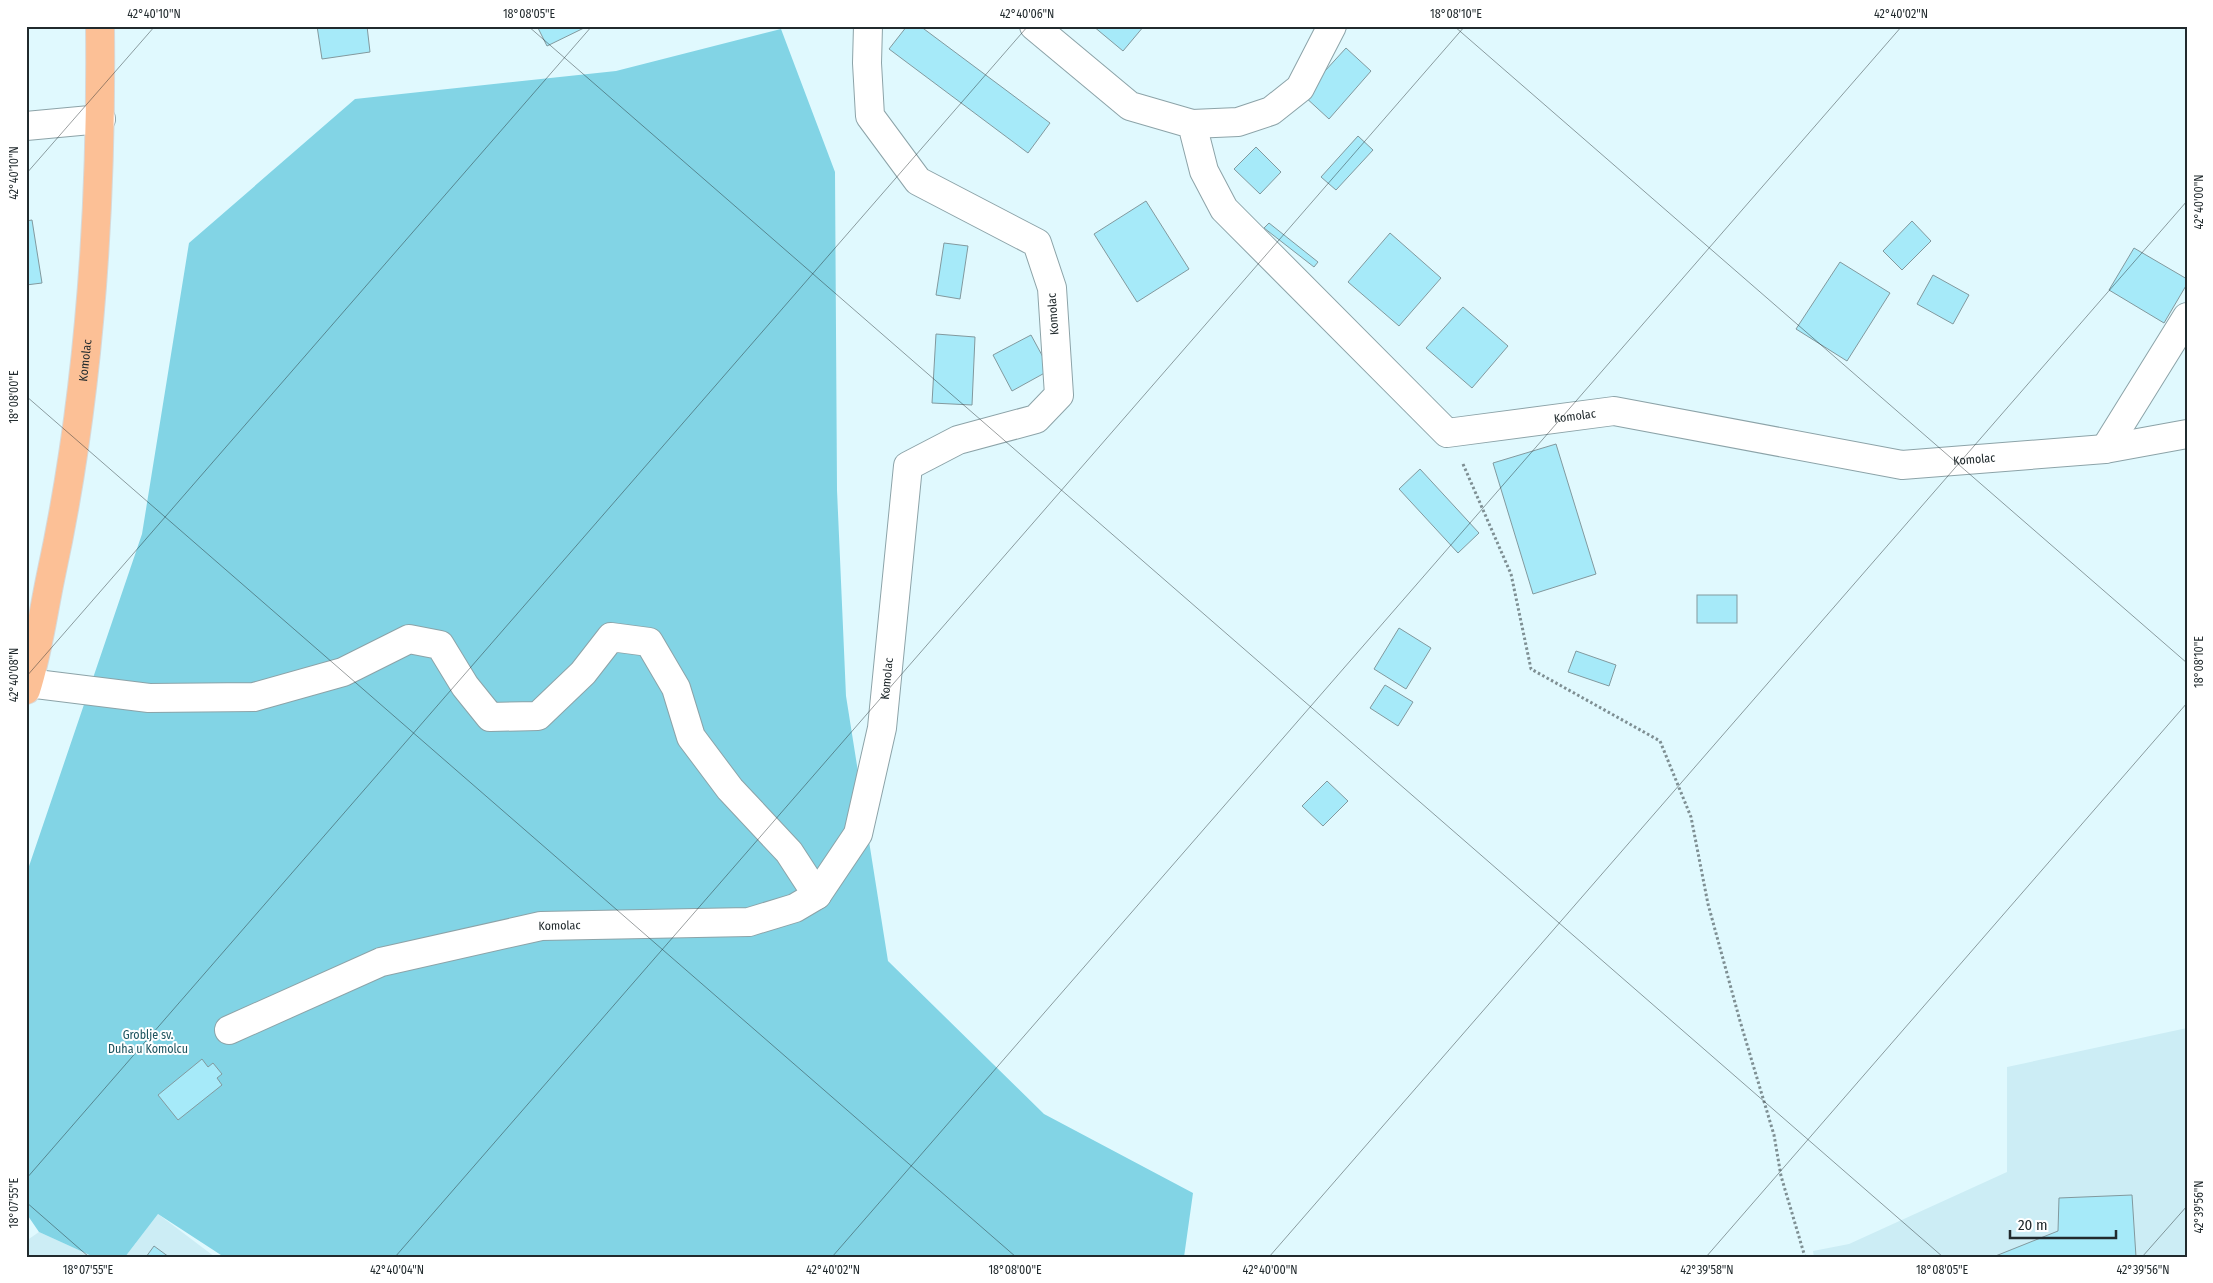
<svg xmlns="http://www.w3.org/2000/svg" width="2213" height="1283" viewBox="0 0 2213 1283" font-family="'Fira Sans Condensed',sans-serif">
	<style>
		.built { fill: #ccedf5 }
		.green { fill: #82d4e5 }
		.building { fill: #a6eaf9; stroke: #82999e }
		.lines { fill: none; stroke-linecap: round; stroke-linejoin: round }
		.minor-casing { stroke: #8ca3a8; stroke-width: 30 }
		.major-casing { stroke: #d7d9d9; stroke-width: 30 }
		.path { stroke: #7e8f93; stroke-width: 3; stroke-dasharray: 2.5 2.5; stroke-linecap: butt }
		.minor { stroke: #fff; stroke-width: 28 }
		.major { stroke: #fcc096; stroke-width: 28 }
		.ticks { fill: none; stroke: #212a2d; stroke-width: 1; stroke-opacity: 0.45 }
		.labels { text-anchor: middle; stroke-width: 4; stroke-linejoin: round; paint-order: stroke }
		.street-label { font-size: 12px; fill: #212a2d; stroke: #fff }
		.park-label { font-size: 12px; fill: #1c535e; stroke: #fff }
		.neatline { fill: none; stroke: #212a2d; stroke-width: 2 }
		.ticks-label { font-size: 12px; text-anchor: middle; fill: #212a2d }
	</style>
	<rect width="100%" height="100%" fill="#e0f9fe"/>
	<g class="built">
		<path d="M2187,1028V1257H1814L1813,1251L1849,1244L2007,1172V1067Z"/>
		<path d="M158,1214L215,1257H125Z"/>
		<path d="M39,1232L94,1257H26V1241Z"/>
	</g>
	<path class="green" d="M781,29L835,172L837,490L846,696L888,961L1044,1114L1193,1193L1184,1257H224L158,1214L125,1257H94L39,1232L26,1213V875L142,534L189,243L355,99L616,71Z"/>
	<g class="building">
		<path d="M317,26H367L370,52L322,59Z"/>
		<path d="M537,26H588L547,46Z"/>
		<path d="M907,26H920L1050,123L1028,153L889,49Z"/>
		<path d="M1093,26H1144L1123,51Z"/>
		<path d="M1346,48L1371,71L1329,119L1303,95Z"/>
		<path d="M1358,136L1373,150L1336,190L1321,177Z"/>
		<path d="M1256,147L1281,172L1260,194L1234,169Z"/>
		<path d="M1146,201L1189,269L1137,302L1094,234Z"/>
		<path d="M32,220L42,283L26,285V221Z"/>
		<path d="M1912,221L1931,241L1902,270L1883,251Z"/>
		<path d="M1269,223L1318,262L1314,267L1264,228Z"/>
		<path d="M1390,233L1441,278L1399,326L1348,282Z"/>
		<path d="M944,243L968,246L960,299L936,295Z"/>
		<path d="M2134,248L2187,279V284L2164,323L2109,290Z"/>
		<path d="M1840,262L1890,293L1847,361L1796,329Z"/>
		<path d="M1933,275L1969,295L1953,324L1917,304Z"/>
		<path d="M1463,307L1508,346L1472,388L1426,348Z"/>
		<path d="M936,334L975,337L972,405L932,403Z"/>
		<path d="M1031,335L1050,370L1012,391L993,355Z"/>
		<path d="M1556,444L1596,574L1533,594L1493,463Z"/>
		<path d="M1420,469L1479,533L1458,553L1399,489Z"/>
		<rect x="1697" y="595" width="40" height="28"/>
		<path d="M1399,628L1431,648L1406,689L1374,669Z"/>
		<path d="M1576,651L1616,665L1609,686L1568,672Z"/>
		<path d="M1385,685L1413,702L1398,726L1370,708Z"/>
		<path d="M1327,781L1348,801L1323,826L1302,806Z"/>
		<path d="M202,1059L208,1067L213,1063L222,1074L217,1078L222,1085L178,1120L158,1095Z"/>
		<path d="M2132,1195L2136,1257H1993L2058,1231L2059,1198Z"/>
		<path d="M154,1246L169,1257H146Z"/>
	</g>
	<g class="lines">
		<g class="minor-casing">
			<g id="minor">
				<path id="s1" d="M1034,26L1130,106L1192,124L1204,171L1224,209L1447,433L1614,411L1902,465L2105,449L2187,434"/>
				<path d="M1192,124L1238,122L1271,111L1300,88L1332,26"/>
				<path d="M26,126L101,119"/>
				<path d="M2105,449L2187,317"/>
				<path d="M28,683L149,698L254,697L343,672L409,639L440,645L465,686L490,717L538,716L583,673L611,637L649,642L676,688L691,737L730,789L789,852L817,895"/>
				<path id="s2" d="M229,1030L381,962L541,926L749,922L795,908L817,895L858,834L882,728L908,466L958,440L1036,419L1059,395L1052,288L1037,243L918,181L870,116L867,63L868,26"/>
			</g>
		</g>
		<g class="major-casing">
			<g id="major">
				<path id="s3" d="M26,690C38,653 43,613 51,575C90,395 102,210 100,26"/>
			</g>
		</g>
		<path class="path" d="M1463,464L1511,574L1531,669L1660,741L1691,817L1708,904L1740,1021L1774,1135L1781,1176L1805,1257"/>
		<use href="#minor" class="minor"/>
		<use href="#major" class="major"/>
	</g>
	<path class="ticks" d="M528,26L1943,1257M1454,26L2187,663M26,174L155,26M26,396L1016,1257M26,677L592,26M26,1179L1028,26M26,1202L89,1257M395,1257L1465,26M832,1257L1902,26M1269,1257L2187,201M1706,1257L2187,703M2142,1257L2187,1206"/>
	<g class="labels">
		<g class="street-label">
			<text transform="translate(1053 314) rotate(-94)" y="4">Komolac</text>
			<text dy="4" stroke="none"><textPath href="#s3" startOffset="335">Komolac</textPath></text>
			<text dy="4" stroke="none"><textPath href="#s1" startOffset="726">Komolac</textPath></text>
			<text dy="4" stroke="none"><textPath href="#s1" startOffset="1131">Komolac</textPath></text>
			<text dy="4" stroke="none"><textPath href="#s2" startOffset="844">Komolac</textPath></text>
			<text dy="4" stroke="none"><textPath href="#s2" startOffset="349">Komolac</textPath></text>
		</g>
		<g class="park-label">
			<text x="148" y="1039">Groblje sv.<tspan x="148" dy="14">Duha u Komolcu</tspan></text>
		</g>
	</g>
	<rect width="2213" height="1283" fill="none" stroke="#ffffff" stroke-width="55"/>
	<path d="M2010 1230v8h106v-8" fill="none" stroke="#212a2d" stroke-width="2.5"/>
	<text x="2018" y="1230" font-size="15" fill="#212a2d" stroke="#ffffff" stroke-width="4" paint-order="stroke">20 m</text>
	<rect x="28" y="28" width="2158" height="1228" class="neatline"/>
	<g class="ticks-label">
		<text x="154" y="18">42°40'10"N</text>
		<text x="529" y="18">18°08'05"E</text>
		<text x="1027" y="18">42°40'06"N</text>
		<text x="1456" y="18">18°08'10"E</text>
		<text x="1901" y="18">42°40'02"N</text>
		<text transform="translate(14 173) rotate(-90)" y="4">42°40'10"N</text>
		<text transform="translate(2199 202) rotate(-90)" y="4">42°40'00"N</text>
		<text transform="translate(14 397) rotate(-90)" y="4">18°08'00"E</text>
		<text transform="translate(2199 662) rotate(-90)" y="4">18°08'10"E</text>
		<text transform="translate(14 675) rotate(-90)" y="4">42°40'08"N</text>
		<text transform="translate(14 1203) rotate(-90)" y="4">18°07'55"E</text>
		<text transform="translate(2199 1207) rotate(-90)" y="4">42°39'56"N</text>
		<text x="88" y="1274">18°07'55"E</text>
		<text x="397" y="1274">42°40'04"N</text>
		<text x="833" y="1274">42°40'02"N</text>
		<text x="1015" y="1274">18°08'00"E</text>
		<text x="1270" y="1274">42°40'00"N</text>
		<text x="1707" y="1274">42°39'58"N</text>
		<text x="1942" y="1274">18°08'05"E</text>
		<text x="2143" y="1274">42°39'56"N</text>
	</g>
</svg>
